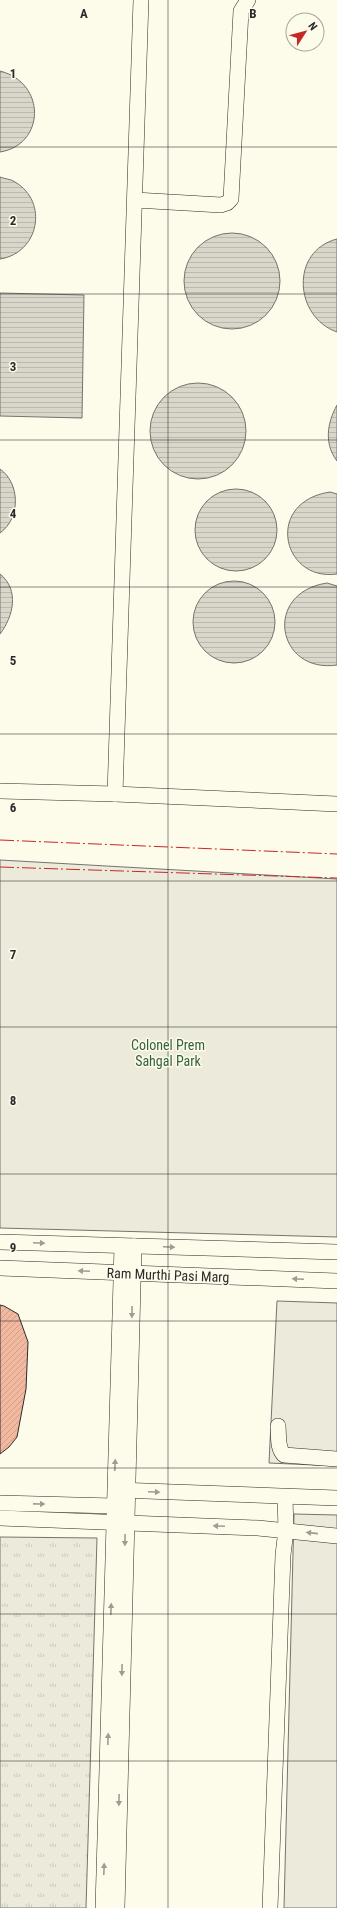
<svg xmlns="http://www.w3.org/2000/svg" width="337" height="1908" viewBox="0 0 337 1908" font-family="'Roboto Condensed',sans-serif">
	<style>
		.grass { fill: url(#grass-tufts); stroke: #74746e }
		.park { fill: #ecebdb; stroke: #74746e }
		.parking { fill: #eceadb; stroke: #74746e }
		.water { fill: url(#water-rules); stroke: #74746e }
		.building { fill: url(#building-hatch); stroke: #2b2b2b }
		.lines { fill: none; stroke-linecap: round; stroke-linejoin: round }
		.minor-casing { stroke: #2b2b2b; stroke-width: 16 }
		.minor { stroke: #fdfbea; stroke-width: 15 }
		.power { stroke: #c62828; stroke-width: 1; stroke-dasharray: 14 3 2 3; stroke-linecap: butt }
		.oneway { fill: #9e9d94 }
		.grid { fill: none; stroke: #2b2b2b; stroke-width: 1; stroke-opacity: 0.55 }
		.labels { text-anchor: middle; stroke-width: 3; stroke-linejoin: round; paint-order: stroke }
		.park-label { font-size: 14px; fill: #34623c; stroke: #fdfbea }
		.street-label { font-size: 14px; fill: #2b2b2b; stroke: #fdfbea }
		.grid-label { font-size: 13px; text-anchor: middle; font-weight: bold; fill: #2b2b2b; stroke: #fdfbea; stroke-width: 3; stroke-linejoin: round; paint-order: stroke }
	</style>
	<defs>
		<pattern id="grass-tufts" width="24" height="20" patternUnits="userSpaceOnUse"><rect width="24" height="20" fill="#ecebdb"/><path d="M3 7l-1-3M5 7V3M7 7l1-3M15 17l-1-3M17 17v-4M19 17l1-3" fill="none" stroke="#cbcabc"/></pattern>
		<pattern id="water-rules" width="6" height="5" patternUnits="userSpaceOnUse"><rect width="6" height="5" fill="#d8d7c9"/><path d="M0 2.5h6" fill="none" stroke="#bab9ad"/></pattern>
		<pattern id="building-hatch" width="6" height="6" patternUnits="userSpaceOnUse"><rect width="6" height="6" fill="#f2b8a0"/><path d="M-1 1l2-2M0 6l6-6M5 7l2-2" fill="none" stroke="#d09e8a"/></pattern>
	</defs>
	<rect width="100%" height="100%" fill="#fdfbea"/>
	<path class="grass" d="M0,1537L97,1538L86,1908H0Z"/>
	<path class="park" d="M0,860L337,879V1237L0,1228Z"/>
	<g class="parking">
		<path d="M277,1301L337,1303V1466L269,1463Z"/>
		<path d="M294,1514L337,1515V1908H284Z"/>
	</g>
	<g class="water">
		<path d="M0,71C47,83 45,145 0,152Z"/>
		<path d="M0,177C5,179 11,179 15,182C49,202 39,253 0,259Z"/>
		<circle cx="232" cy="281" r="48"/>
		<path d="M337,239V332C294,317 290,251 337,239Z"/>
		<path d="M0,293L84,295L82,418L0,416Z"/>
		<circle cx="198" cy="431" r="48"/>
		<path d="M337,405V461C324,444 327,423 337,405Z"/>
		<path d="M0,469C20,483 21,518 0,533Z"/>
		<circle cx="236" cy="530" r="41"/>
		<path d="M330,492L337,494V574C282,582 264,502 330,492Z"/>
		<path d="M0,574C20,590 13,617 0,634Z"/>
		<circle cx="234" cy="622" r="41"/>
		<path d="M327,583L337,586V665C277,674 262,593 327,583Z"/>
	</g>
	<path class="building" d="M0,1305L4,1306L18,1314L28,1342L26,1389L17,1437L9,1447L0,1454Z"/>
	<g class="lines">
		<g class="minor-casing">
			<g id="minor">
				<path d="M135,200L221,205L227,203L231,199L241,11L248,0"/>
				<path d="M0,791L115,794L337,804"/>
				<path d="M115,794L141,0"/>
				<path d="M0,1242L337,1252"/>
				<path d="M0,1268L337,1281"/>
				<path d="M278,1426C279,1437 277,1448 284,1455L337,1459"/>
				<path d="M118,1490L337,1498"/>
				<path d="M0,1503L114,1506"/>
				<path d="M0,1518L258,1528L337,1536"/>
				<path d="M103,1908L122,1246"/>
				<path d="M117,1908L134,1246"/>
				<path d="M270,1908L283,1555L286,1530L285,1497"/>
			</g>
		</g>
		<use href="#minor" class="minor"/>
		<g class="power">
			<path d="M0,840L337,854"/>
			<path d="M0,867L337,878"/>
		</g>
	</g>
	<defs><path id="oneway-solid" d="M-6-.8H1V-3.2L6.5 0L1 3.2V.8H-6Z"/></defs>
	<g class="oneway">
		<use href="#oneway-solid" transform="translate(39 1243) rotate(2)"/>
		<use href="#oneway-solid" transform="translate(169 1247) rotate(2)"/>
		<use href="#oneway-solid" transform="translate(84 1271) rotate(-178)"/>
		<use href="#oneway-solid" transform="translate(298 1279) rotate(-178)"/>
		<use href="#oneway-solid" transform="translate(132 1312) rotate(91)"/>
		<use href="#oneway-solid" transform="translate(115 1465) rotate(-88)"/>
		<use href="#oneway-solid" transform="translate(154 1492) rotate(2)"/>
		<use href="#oneway-solid" transform="translate(39 1504) rotate(1)"/>
		<use href="#oneway-solid" transform="translate(219 1526) rotate(-177)"/>
		<use href="#oneway-solid" transform="translate(312 1533) rotate(-174)"/>
		<use href="#oneway-solid" transform="translate(125 1540) rotate(91)"/>
		<use href="#oneway-solid" transform="translate(111 1609) rotate(-88)"/>
		<use href="#oneway-solid" transform="translate(122 1670) rotate(91)"/>
		<use href="#oneway-solid" transform="translate(108 1739) rotate(-88)"/>
		<use href="#oneway-solid" transform="translate(119 1800) rotate(91)"/>
		<use href="#oneway-solid" transform="translate(104 1869) rotate(-88)"/>
	</g>
	<path class="grid" d="M168,0V1908M0,147H337M0,294H337M0,440H337M0,587H337M0,734H337M0,881H337M0,1027H337M0,1174H337M0,1321H337M0,1468H337M0,1614H337M0,1761H337"/>
	<g class="labels">
		<g class="park-label">
			<text x="168" y="1050">Colonel Prem<tspan x="168" dy="16">Sahgal Park</tspan></text>
		</g>
		<g class="street-label">
			<text transform="translate(168 1275) rotate(2)" y="5">Ram Murthi Pasi Marg</text>
		</g>
	</g>
	<g class="grid-label">
		<text x="84" y="18">A</text>
		<text x="253" y="18">B</text>
		<text x="13" y="78">1</text>
		<text x="13" y="225">2</text>
		<text x="13" y="371">3</text>
		<text x="13" y="518">4</text>
		<text x="13" y="665">5</text>
		<text x="13" y="812">6</text>
		<text x="13" y="959">7</text>
		<text x="13" y="1105">8</text>
		<text x="13" y="1252">9</text>
	</g>
	<g transform="translate(305 32) rotate(54)"><circle r="19" fill="#fdfbea" stroke="#a9a89e"/>
	<path d="M0-3L7 15L0 10L-7 15Z" fill="#c62828"/>
	<text y="-6" font-size="11" font-weight="bold" text-anchor="middle" fill="#2b2b2b">N</text>
	</g>
</svg>
